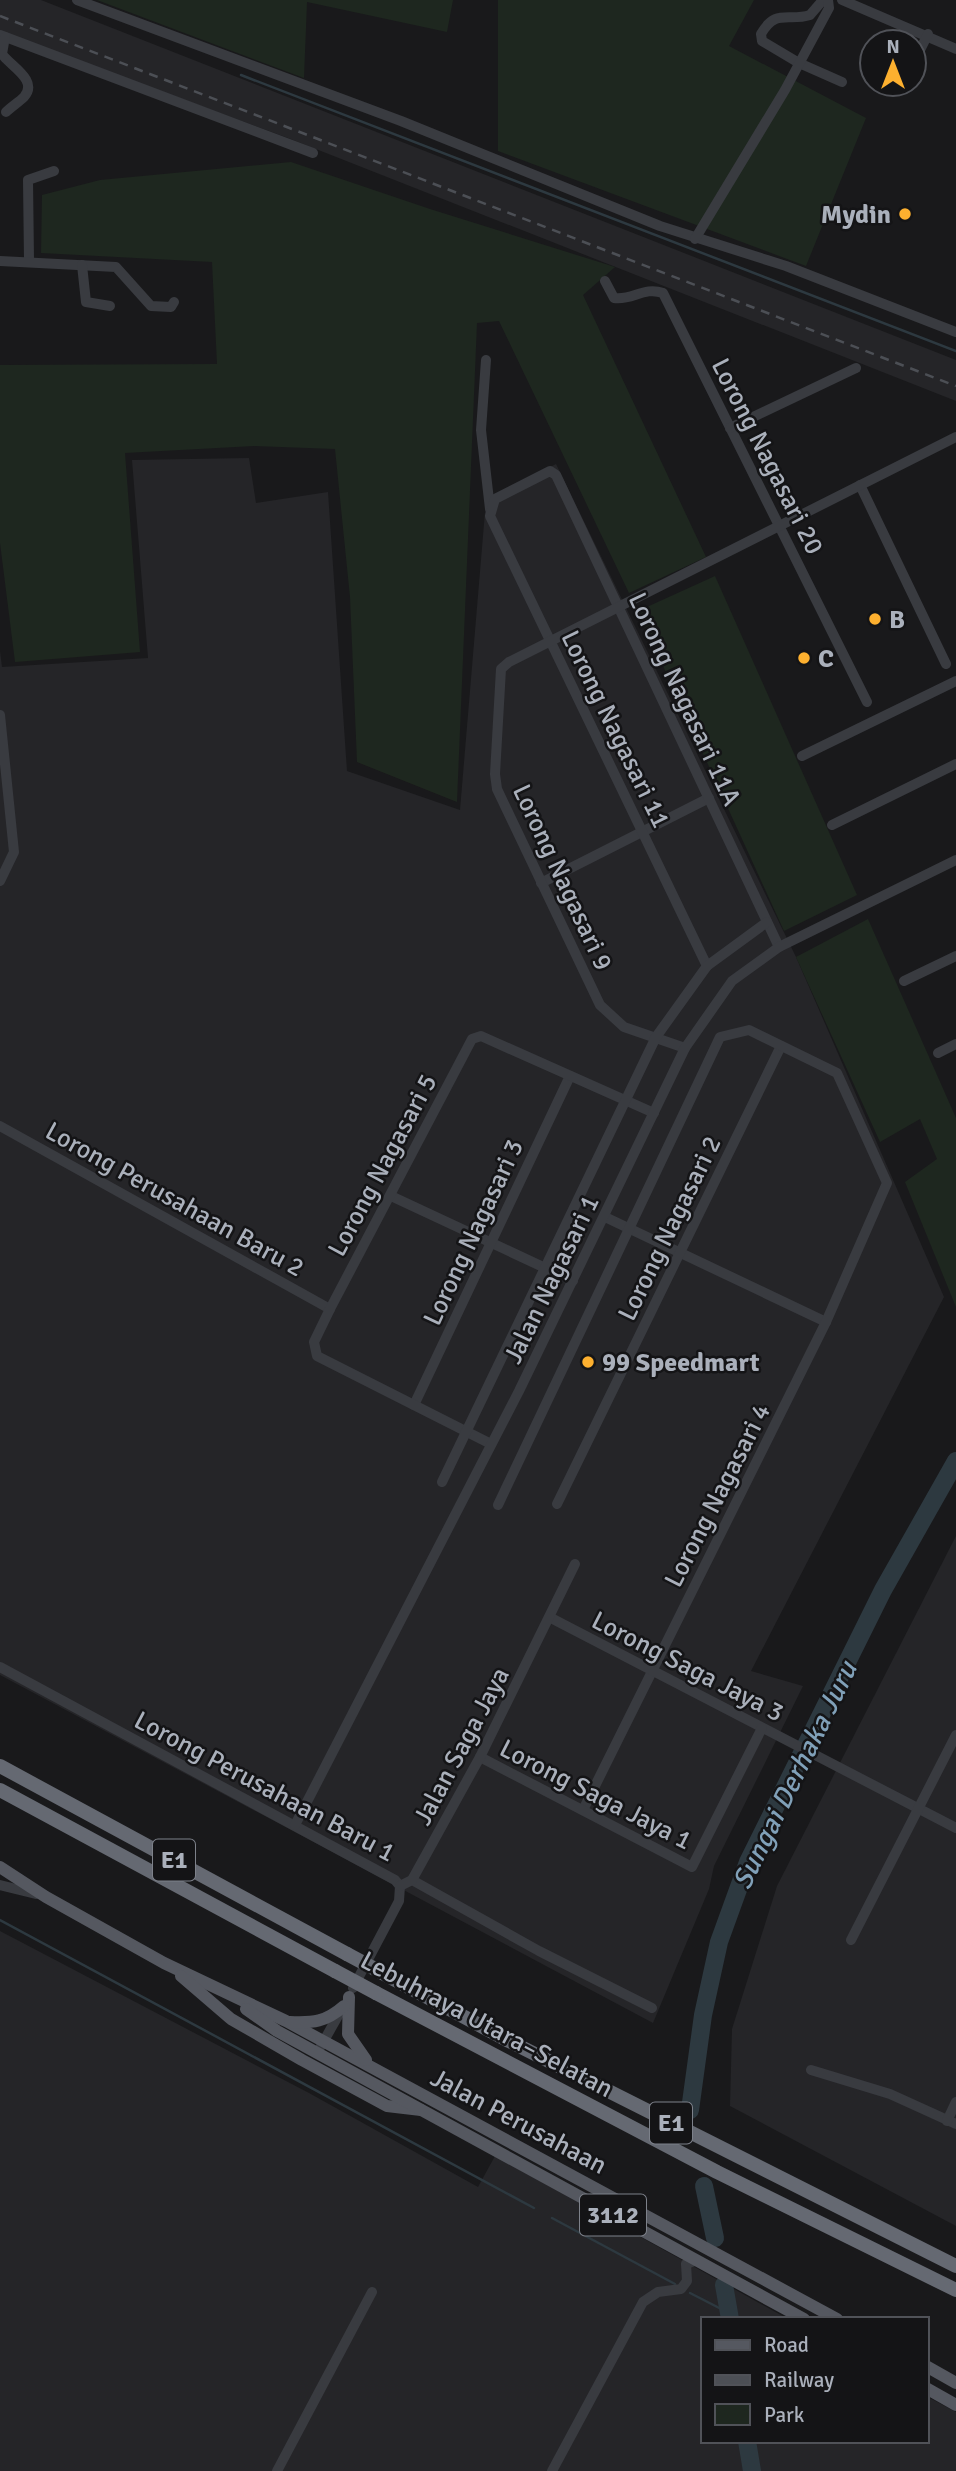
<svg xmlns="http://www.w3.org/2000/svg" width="956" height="2471" viewBox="0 0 956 2471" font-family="Signika,sans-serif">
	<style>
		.built { fill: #252528 }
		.green { fill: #1e271f }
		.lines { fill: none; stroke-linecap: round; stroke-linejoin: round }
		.stream { stroke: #2d3940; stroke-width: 2.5 }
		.river { stroke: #2d3940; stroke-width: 18 }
		.minor { stroke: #393b40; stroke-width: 10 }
		.major { stroke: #555860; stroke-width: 12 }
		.highway { stroke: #656972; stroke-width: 14 }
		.rail { stroke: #4c4f55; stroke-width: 2.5; stroke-dasharray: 9 7; stroke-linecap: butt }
		.highway-bridge { stroke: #656972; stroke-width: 14 }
		.poi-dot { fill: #fdb02f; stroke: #141416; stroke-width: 2.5 }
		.labels { text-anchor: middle; stroke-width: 5; stroke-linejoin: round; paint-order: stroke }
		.shield { fill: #141416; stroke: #7d818a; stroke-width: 2 }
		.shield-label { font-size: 24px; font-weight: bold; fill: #aab0bb }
		.poi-label { font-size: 26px; font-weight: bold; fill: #aab0bb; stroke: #141416; text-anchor: start }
		.street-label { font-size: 26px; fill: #aab0bb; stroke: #141416 }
		.water-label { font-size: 28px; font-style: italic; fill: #80a0b8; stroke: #141416 }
	</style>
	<rect width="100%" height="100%" fill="#19191b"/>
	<g class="built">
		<path d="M0,0H41L956,360V401L288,138L0,32Z"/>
		<path d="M249,458L256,503L328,492L347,771L460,810L486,500L556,464L796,957L944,1297L751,1671L803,1686L714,1866L709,1889L653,2023L0,1675V651L2,667L148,658L132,460Z"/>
		<path d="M956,1536V2226L730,2106L732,2029L777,1886Z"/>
		<path d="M0,1931L309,2093L478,2187L495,2156L788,2319H702V2441H926V2396L956,2412V2471H0Z"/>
	</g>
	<g class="green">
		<path d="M97,0H453L447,32L307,2L304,78Z"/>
		<path d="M498,0H754L729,46L866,118L806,266L498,151Z"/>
		<path d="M291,162L430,209L615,267L583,295L706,557L629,593L499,321L477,323L457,802L357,762L350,597L335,449L254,446L125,453L140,652L15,662L0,543V365L217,364L212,262L41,253L42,195L100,180Z"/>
		<path d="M715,576L857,895L784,931L638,611Z"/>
		<path d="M868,919L956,1118V1307L905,1182L937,1159L920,1119L880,1142L796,957Z"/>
	</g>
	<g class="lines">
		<g class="stream">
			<path d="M241,75L956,351"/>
			<path d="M0,1920L534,2208"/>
			<path d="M552,2218L675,2284"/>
			<path d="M690,2293L729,2313"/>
		</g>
		<g class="river">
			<path d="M690,2110L703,2015L719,1942L748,1862L883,1590L956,1461"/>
			<path d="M704,2186L715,2238"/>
			<path d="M724,2285L730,2319"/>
			<path d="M747,2441L752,2471"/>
		</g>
		<g class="minor">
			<path d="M77,0L401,121L660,226L786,266L956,332"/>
			<path d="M823,0L810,15C788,22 776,8 761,34L762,41L799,63L842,82"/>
			<path d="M842,0L956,49"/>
			<path d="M0,35L313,153"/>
			<path d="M5,37L2,54C10,66 39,80 24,97C19,102 11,107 6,112"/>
			<path d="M914,62L928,34"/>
			<path d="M695,239L785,90L829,8L828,0"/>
			<path d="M29,260L28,180L54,171"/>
			<path d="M0,261L116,267L151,306L171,307L174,302"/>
			<path d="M82,265L86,302L110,306"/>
			<path d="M605,281L614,298C632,301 644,286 663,293L867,702"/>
			<path d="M486,360L481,430L490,509"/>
			<path d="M730,428L856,368"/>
			<path d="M860,485L946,664"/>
			<path d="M0,715L14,852L0,881"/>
			<path d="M802,756L956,681"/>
			<path d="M832,825L956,764"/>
			<path d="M541,883L709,798"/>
			<path d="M707,966L490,516L495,499L550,471L556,475L779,947"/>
			<path d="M904,981L956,956"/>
			<path d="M685,1048L624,1027L600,1005L497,789L495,774L501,669L509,662L956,437"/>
			<path d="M938,1053L956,1044"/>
			<path d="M0,1126L330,1309"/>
			<path d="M391,1196L573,1281"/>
			<path d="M605,1217L826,1322"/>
			<path d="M414,1405L570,1076"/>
			<path d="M491,1444L317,1356L314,1342L330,1309L472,1039L481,1036L654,1113"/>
			<path d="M442,1482L656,1037L707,966L767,922"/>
			<path d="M557,1504L781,1046"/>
			<path d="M498,1505L720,1037L749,1030L837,1073L887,1183L826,1322L583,1810"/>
			<path d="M551,1618L956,1828"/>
			<path d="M0,1667L395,1880L400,1886L399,1901L353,1988"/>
			<path d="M480,1757L692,1867L762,1728"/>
			<path d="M295,1825L519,1391L685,1048L732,981L779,947L956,860"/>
			<path d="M412,1880L539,1951L652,2008"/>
			<path d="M0,1885L36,1894"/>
			<path d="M400,1886L412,1880L480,1757L575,1564"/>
			<path d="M851,1940L956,1735"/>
			<path d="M321,2046L343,2007"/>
			<path d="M811,2070L890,2094L956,2124"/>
			<path d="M947,2121L956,2102"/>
			<path d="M277,2471L372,2292"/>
			<path d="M552,2471L643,2302L658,2292L681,2289L687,2281L686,2264L697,2260"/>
		</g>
		<g class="major">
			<path d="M0,1867L46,1897L164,1963L286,2021L837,2319"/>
			<path d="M181,1976L231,2019L302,2060L387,2106L421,2110"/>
			<path d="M349,1997L348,2034L366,2060"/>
			<path d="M246,2009L277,2031L804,2319"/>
			<path d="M290,2022C313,2023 326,2022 344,2006"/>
			<path d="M926,2366L956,2383"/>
			<path d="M926,2388L956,2405"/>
		</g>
		<g class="highway">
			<path d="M0,1766L347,1954"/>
			<path d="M0,1790L335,1971"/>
			<path d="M388,1976L509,2041L956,2266"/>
			<path d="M376,1993L717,2172L956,2290"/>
		</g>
		<path class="rail" d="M0,16L956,386"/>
		<g class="highway-bridge">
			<path d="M347,1954L388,1976"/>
			<path d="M335,1971L376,1993"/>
		</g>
	</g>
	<g class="poi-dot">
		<circle cx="905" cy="214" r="7"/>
		<circle cx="875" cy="619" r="7"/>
		<circle cx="804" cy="658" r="7"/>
		<circle cx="588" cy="1362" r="7"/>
	</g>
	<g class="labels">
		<g class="shield">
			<rect x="153" y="1839.5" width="42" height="41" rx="5"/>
			<rect x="650" y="2102.5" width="42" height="41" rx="5"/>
			<rect x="580" y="2194.5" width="66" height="41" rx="5"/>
		</g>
		<g class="shield-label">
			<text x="174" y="1868">E1</text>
			<text x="671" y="2131">E1</text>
			<text x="613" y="2223">3112</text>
		</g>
		<g class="poi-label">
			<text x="891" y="223" text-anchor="end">Mydin</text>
			<text x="889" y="628">B</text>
			<text x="818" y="667">C</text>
			<text x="602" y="1371">99 Speedmart</text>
		</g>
		<g class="street-label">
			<text transform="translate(768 456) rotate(63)" y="9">Lorong Nagasari 20</text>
			<text transform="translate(685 699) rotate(65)" y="9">Lorong Nagasari 11A</text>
			<text transform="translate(616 729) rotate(64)" y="9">Lorong Nagasari 11</text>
			<text transform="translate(563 877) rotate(65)" y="9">Lorong Nagasari 9</text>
			<text transform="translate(382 1165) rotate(-62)" y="9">Lorong Nagasari 5</text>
			<text transform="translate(175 1199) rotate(29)" y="9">Lorong Perusahaan Baru 2</text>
			<text transform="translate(669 1228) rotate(-64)" y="9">Lorong Nagasari 2</text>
			<text transform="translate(473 1232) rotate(-65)" y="9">Lorong Nagasari 3</text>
			<text transform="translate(551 1279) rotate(-64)" y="9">Jalan Nagasari 1</text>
			<text transform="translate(717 1495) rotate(-63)" y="9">Lorong Nagasari 4</text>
			<text transform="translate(688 1666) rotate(27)" y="9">Lorong Saga Jaya 3</text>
			<text transform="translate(461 1746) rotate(-62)" y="9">Jalan Saga Jaya</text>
			<text transform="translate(265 1786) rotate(28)" y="9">Lorong Perusahaan Baru 1</text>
			<text transform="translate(596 1794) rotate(27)" y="9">Lorong Saga Jaya 1</text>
			<text transform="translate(487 2024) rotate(28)" y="9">Lebuhraya Utara–Selatan</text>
			<text transform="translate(519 2121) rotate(28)" y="9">Jalan Perusahaan</text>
		</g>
		<g class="water-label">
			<text transform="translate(794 1775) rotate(-64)" y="10">Sungai Derhaka Juru</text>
		</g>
	</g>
	<rect x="701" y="2317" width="228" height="126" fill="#141416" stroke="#505258" stroke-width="2"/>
	<rect x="715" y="2340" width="35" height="10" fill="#555860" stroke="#505258" stroke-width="2"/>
	<text x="764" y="2352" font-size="21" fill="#aab0bb">Road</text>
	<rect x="715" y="2375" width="35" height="10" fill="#4c4f55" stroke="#505258" stroke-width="2"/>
	<text x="764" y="2387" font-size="21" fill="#aab0bb">Railway</text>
	<rect x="715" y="2404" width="35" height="21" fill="#1e271f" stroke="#505258" stroke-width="2"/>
	<text x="764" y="2422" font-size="21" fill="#aab0bb">Park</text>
	<g transform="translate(893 63)"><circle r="33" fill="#141416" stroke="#505258" stroke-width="2"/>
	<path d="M0-5L12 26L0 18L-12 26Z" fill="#fdb02f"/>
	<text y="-10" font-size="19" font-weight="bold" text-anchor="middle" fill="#aab0bb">N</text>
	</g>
</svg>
